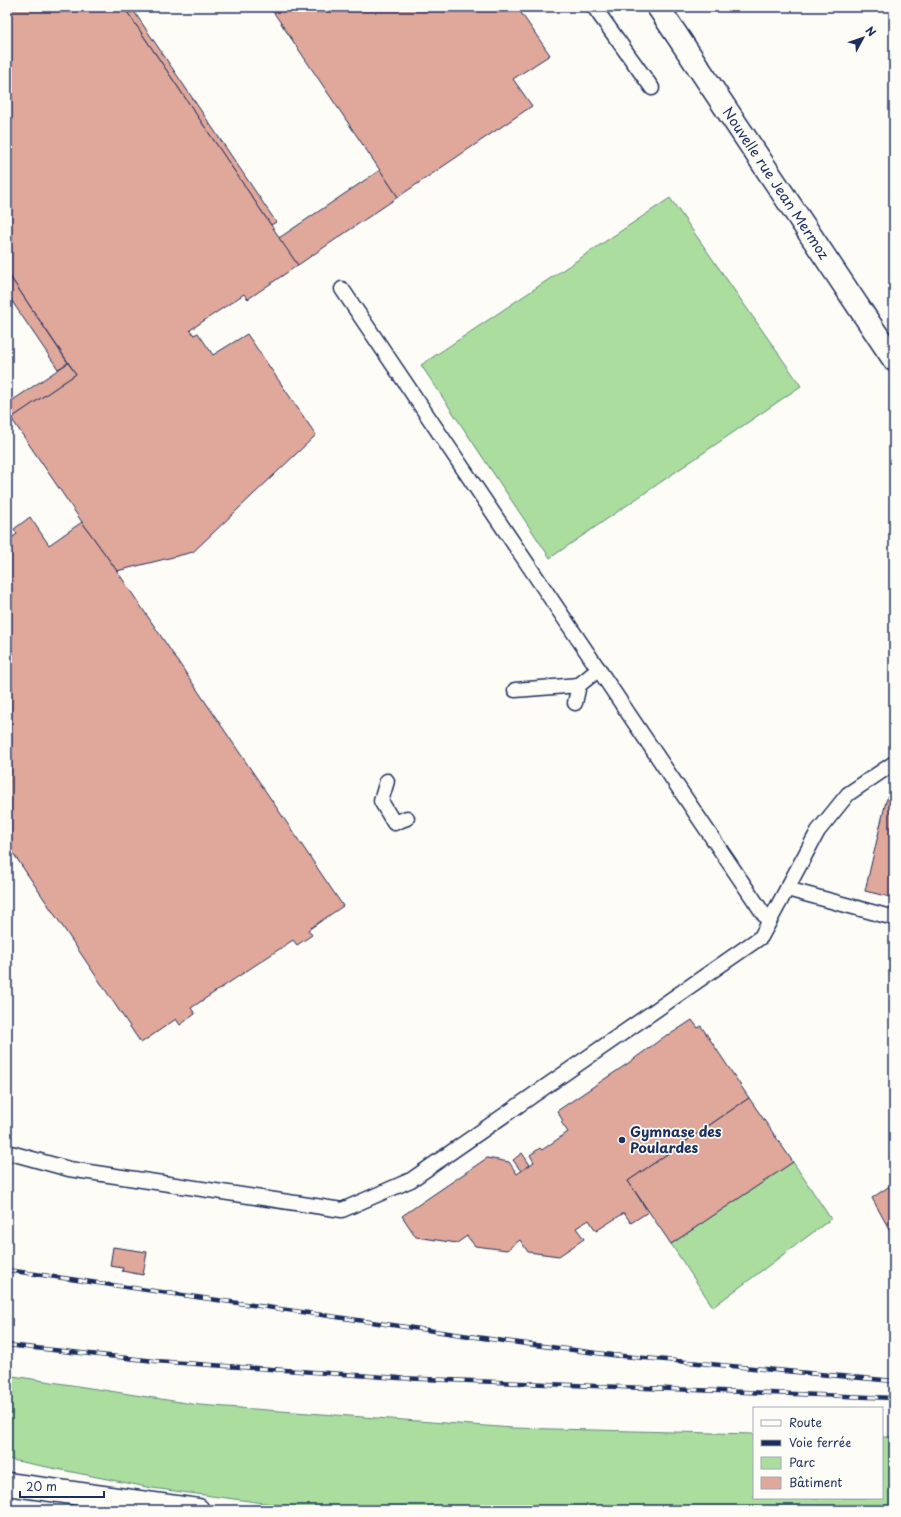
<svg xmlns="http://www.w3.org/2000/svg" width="901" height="1517" viewBox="0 0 901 1517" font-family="'Playpen Sans',sans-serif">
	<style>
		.green { fill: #aadd9e; stroke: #62867e }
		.building { fill: #e0a79b; stroke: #1b2f5e }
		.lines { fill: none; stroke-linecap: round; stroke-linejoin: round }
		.service-casing { stroke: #1b2f5e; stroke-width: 17 }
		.minor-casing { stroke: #1b2f5e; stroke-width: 25 }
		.trunk-casing { stroke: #1b2f5e; stroke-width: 25 }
		.service { stroke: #fdfcf7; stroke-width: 14 }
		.minor { stroke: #fdfcf7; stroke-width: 22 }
		.trunk { stroke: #fdfcf7; stroke-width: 22 }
		.rail-casing { stroke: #1b2f5e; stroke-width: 4.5 }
		.rail { stroke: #fdfcf7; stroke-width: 3; stroke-dasharray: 9; stroke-linecap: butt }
		.poi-dot { fill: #1b2f5e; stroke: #fdfcf7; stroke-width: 1.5 }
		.labels { text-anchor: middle; stroke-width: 3.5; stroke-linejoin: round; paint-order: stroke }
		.street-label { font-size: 14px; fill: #1b2f5e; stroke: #fdfcf7 }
		.poi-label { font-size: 14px; font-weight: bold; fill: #1b2f5e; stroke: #fdfcf7; text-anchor: start }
	</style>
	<rect width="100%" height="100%" fill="#fdfcf7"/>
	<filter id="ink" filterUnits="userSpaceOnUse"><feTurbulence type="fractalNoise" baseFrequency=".025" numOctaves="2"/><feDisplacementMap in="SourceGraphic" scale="8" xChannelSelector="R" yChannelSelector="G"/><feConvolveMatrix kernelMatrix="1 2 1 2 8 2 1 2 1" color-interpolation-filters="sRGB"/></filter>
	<g filter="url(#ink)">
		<g class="green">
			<path d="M670,198L801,386L550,558L421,365Z"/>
			<path d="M793,1162L831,1219L713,1307L671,1244Z"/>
			<path d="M7,1375L199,1405L513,1428L754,1434V1498H882V1437H894V1510H316L152,1488L7,1459Z"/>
		</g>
		<g class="building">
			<path d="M7,7H124L298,265L248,299L244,294L190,330L194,335L198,333L213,355L247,334L316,435L193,552L117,571L82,522L11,418L76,374L7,272Z"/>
			<path d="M124,7H131L276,222L271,225Z"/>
			<path d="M270,7H517L550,55L513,79L532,106L398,197Z"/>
			<path d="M380,170L398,197L298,265L279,238Z"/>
			<path d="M7,272L68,363L58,369L7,294Z"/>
			<path d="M68,363L76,374L7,421V404Z"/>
			<path d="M30,517L49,545L82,522L117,571L343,906L308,930L312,935L297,945L293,940L191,1008L195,1014L180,1025L176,1019L141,1043L7,844V541L17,534L14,529Z"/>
			<path d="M894,787V898L865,891L886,801L891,790Z"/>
			<path d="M692,1020L698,1028L701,1026L749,1098L628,1181L648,1212L631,1223L624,1213L596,1231L589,1220L576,1228L584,1239L559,1256L528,1252L520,1240L507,1250L475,1246L467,1236L457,1243L416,1237L402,1216L487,1158L509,1162L517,1174L521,1171L534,1162L530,1155L540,1148L542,1150L568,1132L561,1122L563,1121L557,1111L627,1064L668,1034L669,1035Z"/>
			<path d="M749,1098L793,1162L671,1244L628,1181Z"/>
			<path d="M522,1153L530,1165L521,1171L513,1160Z"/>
			<path d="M894,1183V1238L872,1198Z"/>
			<path d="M113,1247L147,1252L143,1275L122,1271L123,1268L110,1266Z"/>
		</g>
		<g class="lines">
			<g class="service-casing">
				<g id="service">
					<path d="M594,7L652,88"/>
					<path d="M342,289L769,922"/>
					<path d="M515,690L579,685L599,669"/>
					<path d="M575,703L579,685"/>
					<path d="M387,781L381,801L394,823L407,818"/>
					<path d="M787,889L894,918"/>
					<path d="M7,1152L69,1169L342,1210L411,1180L761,937L818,831L848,794L894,763"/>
				</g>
			</g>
			<g class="minor-casing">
				<g id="minor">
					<path id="s1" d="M658,7L894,360"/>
				</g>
			</g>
			<g class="trunk-casing">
				<path id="trunk" d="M7,1484L198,1510"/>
			</g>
			<use href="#service" class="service"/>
			<use href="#minor" class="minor"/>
			<use href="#trunk" class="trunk"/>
			<g class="rail-casing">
				<g id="rail">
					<path d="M7,1270L504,1341L612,1355L894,1381"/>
					<path d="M7,1345L155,1361L399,1378L894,1398"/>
				</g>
			</g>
			<use href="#rail" class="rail"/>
		</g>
	</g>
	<circle class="poi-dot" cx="622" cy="1140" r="4"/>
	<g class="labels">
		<g class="street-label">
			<text dy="5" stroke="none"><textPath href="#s1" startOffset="212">Nouvelle rue Jean Mermoz</textPath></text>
		</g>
		<g class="poi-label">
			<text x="630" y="1137">Gymnase des<tspan x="630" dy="16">Poulardes</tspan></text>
		</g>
	</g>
	<rect width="901" height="1517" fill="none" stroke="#fdfcf7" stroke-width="24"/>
	<rect x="12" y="12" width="877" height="1493" fill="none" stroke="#1b2f5e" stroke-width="1.5" filter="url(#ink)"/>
	<rect x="753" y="1407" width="130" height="92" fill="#fdfcf7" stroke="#a3aaba"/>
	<rect x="761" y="1420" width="20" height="6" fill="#fdfcf7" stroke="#a3aaba"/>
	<text x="789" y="1427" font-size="12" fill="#1b2f5e">Route</text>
	<rect x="761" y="1440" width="20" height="6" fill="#1b2f5e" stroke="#a3aaba"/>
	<text x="789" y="1447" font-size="12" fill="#1b2f5e">Voie ferrée</text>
	<rect x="761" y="1457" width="20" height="12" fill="#aadd9e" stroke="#a3aaba"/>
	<text x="789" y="1467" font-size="12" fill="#1b2f5e">Parc</text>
	<rect x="761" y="1477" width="20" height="12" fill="#e0a79b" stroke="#a3aaba"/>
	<text x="789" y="1487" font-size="12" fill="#1b2f5e">Bâtiment</text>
	<g transform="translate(863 38) rotate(50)" stroke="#fdfcf7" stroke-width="3" paint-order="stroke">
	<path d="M0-3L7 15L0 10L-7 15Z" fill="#1b2f5e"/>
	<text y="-6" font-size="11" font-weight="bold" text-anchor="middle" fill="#1b2f5e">N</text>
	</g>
	<path d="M20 1491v6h84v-6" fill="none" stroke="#1b2f5e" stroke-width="2"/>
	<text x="26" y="1491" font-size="12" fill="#1b2f5e" stroke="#fdfcf7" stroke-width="3" paint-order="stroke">20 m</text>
</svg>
